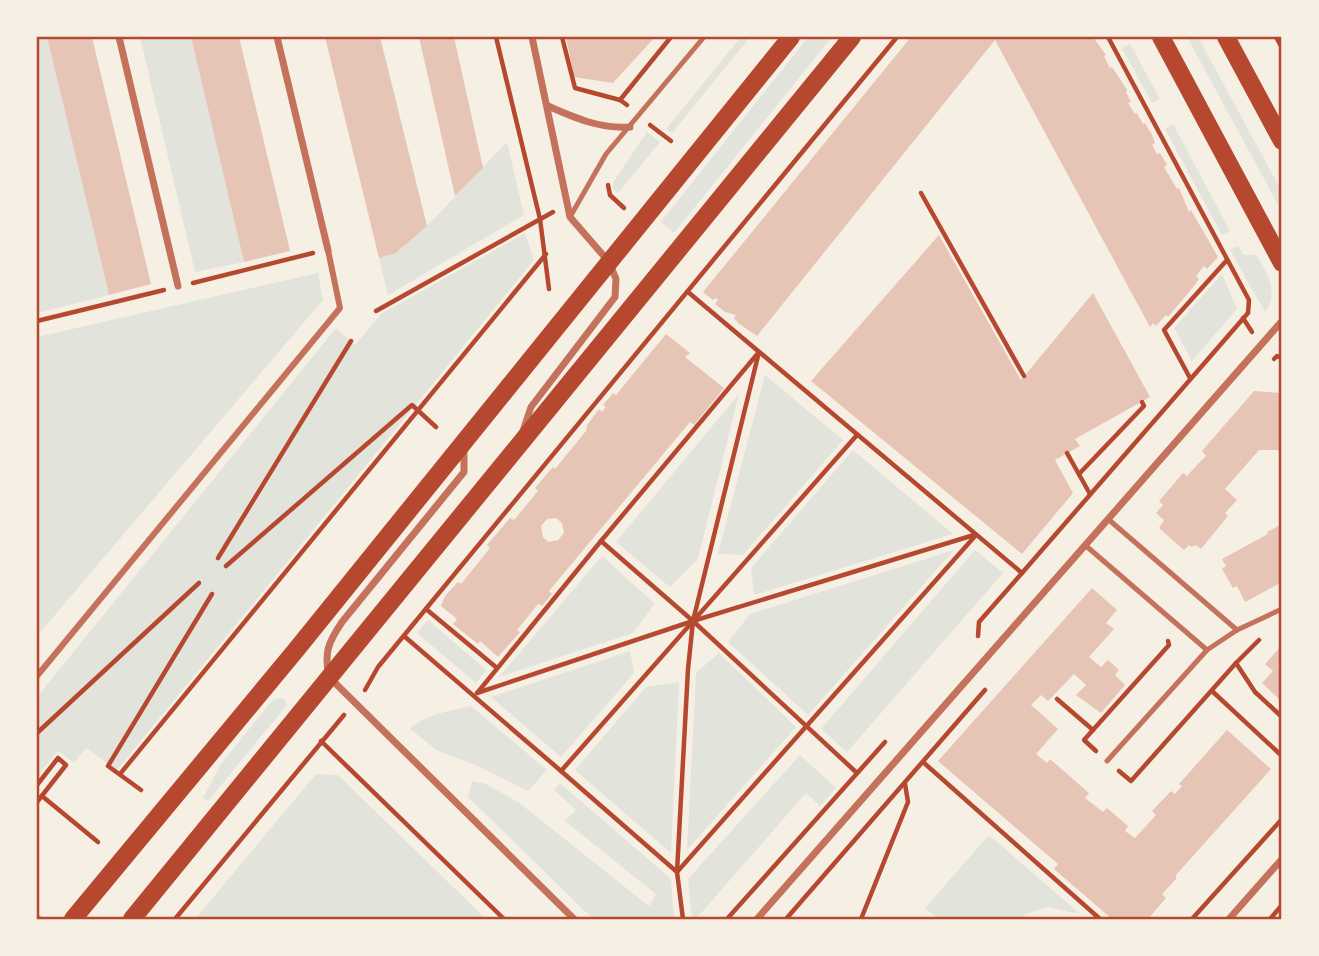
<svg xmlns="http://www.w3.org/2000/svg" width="1319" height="956" viewBox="0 0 1319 956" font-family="'Fira Sans',sans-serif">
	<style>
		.green { fill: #e2e4dc }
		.building { fill: #e6c5b7; fill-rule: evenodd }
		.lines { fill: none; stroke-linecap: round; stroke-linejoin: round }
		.path { stroke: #b5482f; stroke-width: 4.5 }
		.service { stroke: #c5725c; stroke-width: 5 }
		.pedestrian { stroke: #c5725c; stroke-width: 6 }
		.minor { stroke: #c5725c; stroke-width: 7 }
		.primary { stroke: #b5482f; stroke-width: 18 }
		.neatline { fill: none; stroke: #b5482f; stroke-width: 2.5 }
	</style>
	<rect width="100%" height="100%" fill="#f6efe4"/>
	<g class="green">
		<path d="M37,37H47L109,295L37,313Z"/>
		<path d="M140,37H191L244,262L195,272Z"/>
		<path d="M741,37H750L672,133L666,129Z"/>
		<path d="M808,37H832L674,233L661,222Z"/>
		<path d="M1187,37H1198L1282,192V212Z"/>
		<path d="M1130,44L1160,99L1152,103L1122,48Z"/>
		<path d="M1173,124L1230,231L1222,235L1165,129Z"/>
		<path d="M647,132L660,142L618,193L613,188L614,181Z"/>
		<path d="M507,142L524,215L388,295L379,258L396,253L427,226Z"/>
		<path d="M525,233L534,260L117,770L86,748L74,763L58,751L37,776V697L336,328L355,345L381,314Z"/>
		<path d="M1238,246L1244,255H1256C1268,273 1279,293 1265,312L1230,250Z"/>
		<path d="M318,273L323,300L37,636V337Z"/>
		<path d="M1222,274L1237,309L1192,361L1174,328Z"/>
		<path d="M765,375L843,440L743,555L718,554Z"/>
		<path d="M739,394L698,559L670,587L616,542Z"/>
		<path d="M853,450L953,534L754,595L751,568Z"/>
		<path d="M954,550L808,715L728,642L750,614Z"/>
		<path d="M975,550L1003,573L847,752L821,729Z"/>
		<path d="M602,556L655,604L633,633L499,677Z"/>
		<path d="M428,620L486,670L476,683L417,633Z"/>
		<path d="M630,651L634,673L561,757L491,697Z"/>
		<path d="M719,653L796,727L687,850L696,673Z"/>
		<path d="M679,682V683L671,853L575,770L646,687Z"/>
		<path d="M278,698L284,699L287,705L208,801L203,798L221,764L271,702Z"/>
		<path d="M471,706L547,770L528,791L478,766L438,751L410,729C424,714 452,711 471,706Z"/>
		<path d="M800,755L836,788L820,806L806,793L696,919H692L688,879Z"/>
		<path d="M316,774L338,775L486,919H195Z"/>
		<path d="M472,781L486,784L518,802L649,906L656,894L565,821L576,810L554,790L560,783L671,879L674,919H593L468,797Z"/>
		<path d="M989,835L1080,914L1048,907L1034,911L1017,919H938L925,908Z"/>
	</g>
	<g class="building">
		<path d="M47,37H92L151,284L109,295Z"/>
		<path d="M191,37H239L290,251L244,262Z"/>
		<path d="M325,37H380L427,226L396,253L379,258Z"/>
		<path d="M419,37H454L483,168L455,196Z"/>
		<path d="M566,37H655L613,83L574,77Z"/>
		<path d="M911,37H1093L1106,55L1104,56L1110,68L1112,67L1127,90L1126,92L1131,102L1128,103L1135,114L1137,113L1143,124L1145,123L1152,135L1155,143L1152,145L1157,154L1160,153L1167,165L1164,167L1177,189L1179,188L1189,212L1191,210L1218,257L1207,269L1204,266L1196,276L1199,279L1194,286L1168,317L1166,315L1156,326L1153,323L1150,327L995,40L757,336L738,323L734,318L736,315L725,312L715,304L718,300L716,298L713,300L703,292Z"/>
		<path d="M939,235L1021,380L1093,293L1150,397L1075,439L1080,446L1055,460L1073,493L1022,554L811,381Z"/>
		<path d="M666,334L690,353L685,357L724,388L694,425L690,422L549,591L552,594L542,606L538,604L517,630L520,632L498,657L480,641L478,644L453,624L457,619L441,606L445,596L458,582L461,584L490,548L487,545L510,518L514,520L538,491L535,488L553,467L555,469L586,431L587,425L599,409L602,412L606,407L603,405L613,393L616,395ZM556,518L562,523L564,533L558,540L548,542L543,537L541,526L547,519Z"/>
		<path d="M1254,391L1282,393V459L1278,450H1259L1225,489L1237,500L1225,513L1228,516L1201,549L1196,545L1191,547L1189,545L1184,550L1159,528L1164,520L1156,513L1163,505L1159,501L1183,473L1187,476L1197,465L1206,456L1202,451Z"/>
		<path d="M1282,524V582L1245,602L1237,586L1233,588L1222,569L1226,566L1222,559L1268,534L1267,532Z"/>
		<path d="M1092,588L1117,610L1106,623L1114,629L1089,657L1101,667L1108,660L1119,670L1115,675L1125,685L1101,713L1076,695L1086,685L1074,674L1048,701L1041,695L1031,705L1058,729L1036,754L1047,763L1050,759L1089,793L1085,798L1103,812L1107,808L1128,826L1125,831L1135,838L1156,815L1152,811L1171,791L1175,794L1182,786L1179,784L1227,730L1271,769L1176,875V879L1162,894L1166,898L1148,919H1112L1054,869L1058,864L938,761Z"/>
		<path d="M1281,646L1282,647V702L1262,683L1273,671L1265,664Z"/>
	</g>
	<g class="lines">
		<g class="path">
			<path d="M496,37L540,219L549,289"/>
			<path d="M562,37L575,88L620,100L627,105"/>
			<path d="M1276,37L1282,48"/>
			<path d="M620,100L671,37"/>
			<path d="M650,125L671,141"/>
			<path d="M608,185L610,195L624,208"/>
			<path d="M921,193L1024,376"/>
			<path d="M193,283L313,253"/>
			<path d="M688,292L1022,573L1248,313L1249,300L1108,37"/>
			<path d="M376,311L553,212"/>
			<path d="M1243,318L1252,332"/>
			<path d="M37,321L164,290"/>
			<path d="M759,352L601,541L693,621L857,773"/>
			<path d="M1274,359L1277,356L1282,358"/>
			<path d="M1190,378L1164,330L1227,260"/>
			<path d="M1067,453L1090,494"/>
			<path d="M1079,474L1144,406L1142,402"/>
			<path d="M218,558L351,341"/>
			<path d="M226,566L412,405L436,427"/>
			<path d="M426,609L497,668"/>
			<path d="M404,636L561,771L857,435"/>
			<path d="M978,636L979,622L1022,573"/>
			<path d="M1259,640L1236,663L1255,692L1282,717"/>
			<path d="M365,690L378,667L897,37"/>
			<path d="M1212,691L1282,756"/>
			<path d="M478,692L601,541"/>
			<path d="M477,693L693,621L974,535"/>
			<path d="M1057,699L1093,730"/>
			<path d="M37,733L199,583"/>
			<path d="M321,741L504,919"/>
			<path d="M1096,751L1084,740L1169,645L1168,641"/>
			<path d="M923,762L1100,919"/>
			<path d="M561,771L677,872L976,535"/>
			<path d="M1119,771L1131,781L1236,663"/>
			<path d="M120,774L546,254"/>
			<path d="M37,785L58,758L66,765L37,802"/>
			<path d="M141,790L108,766L212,594"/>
			<path d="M42,796L98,842"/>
			<path d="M175,919L344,715"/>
			<path d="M683,919L677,872L688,669L693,621L758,356"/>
			<path d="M727,919L885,742"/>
			<path d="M786,919L985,690"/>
			<path d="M861,919L908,802L905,784"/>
			<path d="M1192,919L1282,819"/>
			<path d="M1270,919L1282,905"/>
		</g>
		<g class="service">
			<path d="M570,217L606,154L704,37"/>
			<path d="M1108,519L1237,630"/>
			<path d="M1085,545L1207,650"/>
			<path d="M1107,761L1207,650L1237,630L1282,609"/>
		</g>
		<path class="pedestrian" d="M37,676L340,308L328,250"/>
		<g class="minor">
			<path d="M119,37L178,286"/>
			<path d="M277,37L328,250"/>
			<path d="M548,106C575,118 600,129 630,127"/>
			<path d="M523,431L531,407L615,297L616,279L609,262L570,217L532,37"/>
			<path d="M464,447V472L342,622C328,643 324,652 329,677L574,919"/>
			<path d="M37,919H38"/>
			<path d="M757,919L1282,321"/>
			<path d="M1229,919L1282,859"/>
		</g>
		<g class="primary">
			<path d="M1161,37L1282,263"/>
			<path d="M1226,37L1282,141"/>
			<path d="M73,919L296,650L791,37"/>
			<path d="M132,919L852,37"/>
		</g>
	</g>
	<rect width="1319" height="956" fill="none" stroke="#f6efe4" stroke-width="77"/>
	<rect x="38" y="38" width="1242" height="880" class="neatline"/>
</svg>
